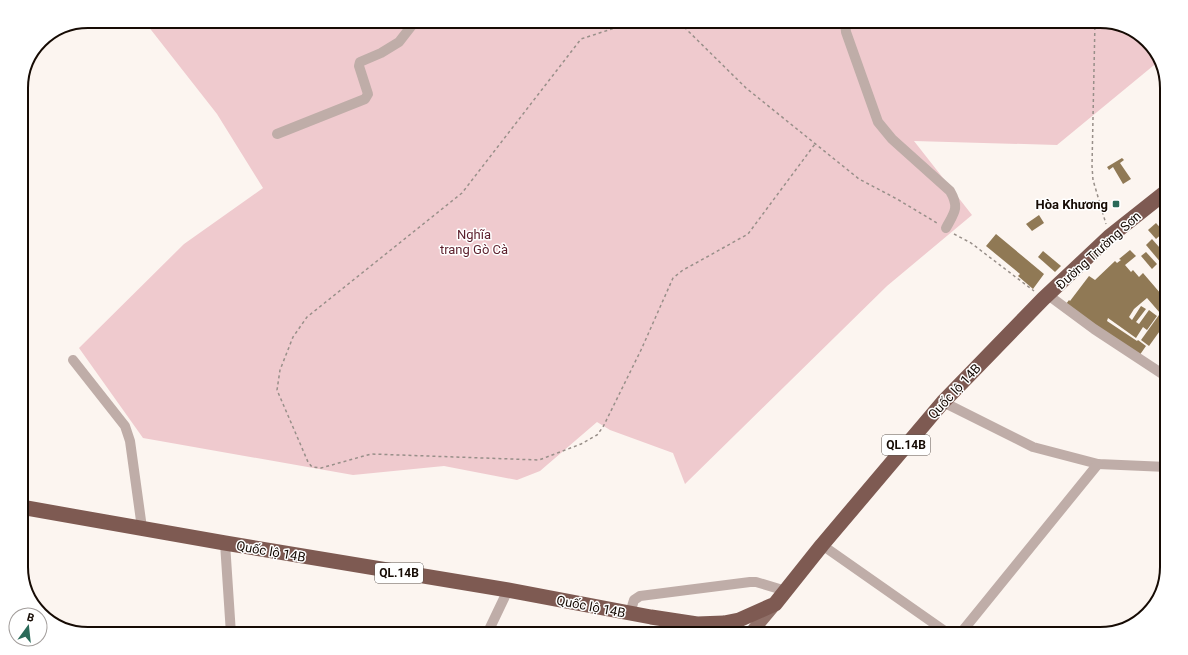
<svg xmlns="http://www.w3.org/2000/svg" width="1188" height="655" viewBox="0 0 1188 655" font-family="Roboto,sans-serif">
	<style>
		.green { fill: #efcace }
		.building { fill: #907955 }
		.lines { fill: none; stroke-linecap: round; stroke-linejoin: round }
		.path { stroke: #988f89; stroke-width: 1.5; stroke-dasharray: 3 3; stroke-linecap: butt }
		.minor { stroke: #bfada8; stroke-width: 10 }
		.major { stroke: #907068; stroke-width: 13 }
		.highway { stroke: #7e5a52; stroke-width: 15 }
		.poi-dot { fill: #2a6a59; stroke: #fff; stroke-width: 1.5 }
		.labels { text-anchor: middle; stroke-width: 3; stroke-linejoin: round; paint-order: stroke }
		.shield { fill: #fff; stroke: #5c544f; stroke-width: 1 }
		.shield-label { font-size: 12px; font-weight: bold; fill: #160b04 }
		.poi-label { font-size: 13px; font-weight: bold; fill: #160b04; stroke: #fff; text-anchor: end }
		.park-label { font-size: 13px; fill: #5b1f2c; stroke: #fff }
		.street-label { font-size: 13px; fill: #160b04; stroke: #fff }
		.rim { fill: none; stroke: #160b04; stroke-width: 2 }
	</style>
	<rect width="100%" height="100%" fill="#fcf5f0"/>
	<path class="green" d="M1100,21L1133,30L1156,51L1159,61L1057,145L914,141L972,215L887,286L685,484L673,453L610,430L597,422L540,471L517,480L444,466L353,475L143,438L79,348L184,244L263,188L217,114L148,26Z"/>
	<g class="building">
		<path d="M1122,158L1124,160L1120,163L1131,179L1123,184L1113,167L1109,170L1107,167Z"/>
		<path d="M1167,213V224L1161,217Z"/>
		<path d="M1039,215L1044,223L1032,231L1026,224Z"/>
		<path d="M1156,223L1164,232L1156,239L1148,230Z"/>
		<path d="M996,234L1044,274L1033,289L1018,276L1020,274L986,246Z"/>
		<path d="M1152,239L1167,256V260L1162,264L1146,245Z"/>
		<path d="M1130,250L1136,256L1125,265L1131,272L1133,270L1139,277L1143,273L1167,301V307L1160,313L1147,298L1134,309L1129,317L1132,320L1141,306L1146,309L1136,322L1139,324L1149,310L1157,316L1147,330L1143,327L1136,338L1108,318L1107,321L1137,341L1138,340L1146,346L1139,356L1066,304L1069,300L1070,301L1089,276L1095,280L1115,261L1117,263L1121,260L1119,259Z"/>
		<path d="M1043,251L1061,266L1055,272L1038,257Z"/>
		<path d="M1146,252L1157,264L1152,269L1141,256Z"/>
		<path d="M1159,315L1167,321L1149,346L1141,340Z"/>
	</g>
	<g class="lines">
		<g class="path">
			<path d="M1095,21L1092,166L1093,180L1106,224"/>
			<path d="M630,23L581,39L462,193L307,317L293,337L280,370L277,390L308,462L312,467L321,468L371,454L539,460L581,444L597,435L603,427L641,350L673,278L683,270L696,263L748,234L815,144"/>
			<path d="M680,23L746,88L859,179L897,199L937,223"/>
			<path d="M954,234L971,243L1034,291"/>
		</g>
		<g class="minor">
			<path d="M845,22L846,32L878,122L892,139L950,191C960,208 954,213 946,228"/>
			<path d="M277,134L365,99L368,94L359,66L360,62L381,53L399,42L413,24"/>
			<path d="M1048,295L1094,329L1167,377"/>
			<path d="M73,360L125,426L130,441L142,528"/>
			<path d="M943,402L1033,447L1098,464L1167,467"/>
			<path d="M225,543L231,634"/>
			<path d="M822,545L949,634"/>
			<path d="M630,613L634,600L640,596L750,582H756L786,591"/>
			<path d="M487,634L508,590"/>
			<path d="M960,634L1098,464"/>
		</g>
		<path class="major" d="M750,634L775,604"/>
		<path class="highway" d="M21,507L225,543L508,590L651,617L697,624L724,623L739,620L775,604L822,545L943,402L1043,299L1109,237L1167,191"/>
	</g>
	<rect class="poi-dot" x="1112" y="200" width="8" height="8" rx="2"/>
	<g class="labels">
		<g class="shield">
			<rect x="882" y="435" width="48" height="20" rx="3"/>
			<rect x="375" y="563" width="48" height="20" rx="3"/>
		</g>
		<g class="shield-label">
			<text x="906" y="449">QL.14B</text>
			<text x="399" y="577">QL.14B</text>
		</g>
		<g class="poi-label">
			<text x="1108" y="209">Hòa Khương</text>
		</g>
		<g class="park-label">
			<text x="474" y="239">Nghĩa<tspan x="474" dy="15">trang Gò Cà</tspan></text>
		</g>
		<g class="street-label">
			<text transform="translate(1098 250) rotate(-42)" y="5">Đường Trường Sơn</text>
			<text transform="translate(954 391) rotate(-47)" y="5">Quốc lộ 14B</text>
			<text transform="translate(271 551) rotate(10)" y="5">Quốc lộ 14B</text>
			<text transform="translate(591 606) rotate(11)" y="5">Quốc lộ 14B</text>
		</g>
	</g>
	<path d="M0 0H1188V655H0ZM88 28H1100A60 60 0 0 1 1160 88V567A60 60 0 0 1 1100 627H88A60 60 0 0 1 28 567V88A60 60 0 0 1 88 28Z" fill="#fff" fill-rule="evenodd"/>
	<path class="rim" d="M88 28H1100A60 60 0 0 1 1160 88V567A60 60 0 0 1 1100 627H88A60 60 0 0 1 28 567V88A60 60 0 0 1 88 28Z"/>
	<g transform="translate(28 627) rotate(15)"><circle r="19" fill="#ffffff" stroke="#a29d9b"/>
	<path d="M0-3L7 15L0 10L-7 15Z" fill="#2a6a59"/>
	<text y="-6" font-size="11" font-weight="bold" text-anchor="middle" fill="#160b04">B</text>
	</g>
</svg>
